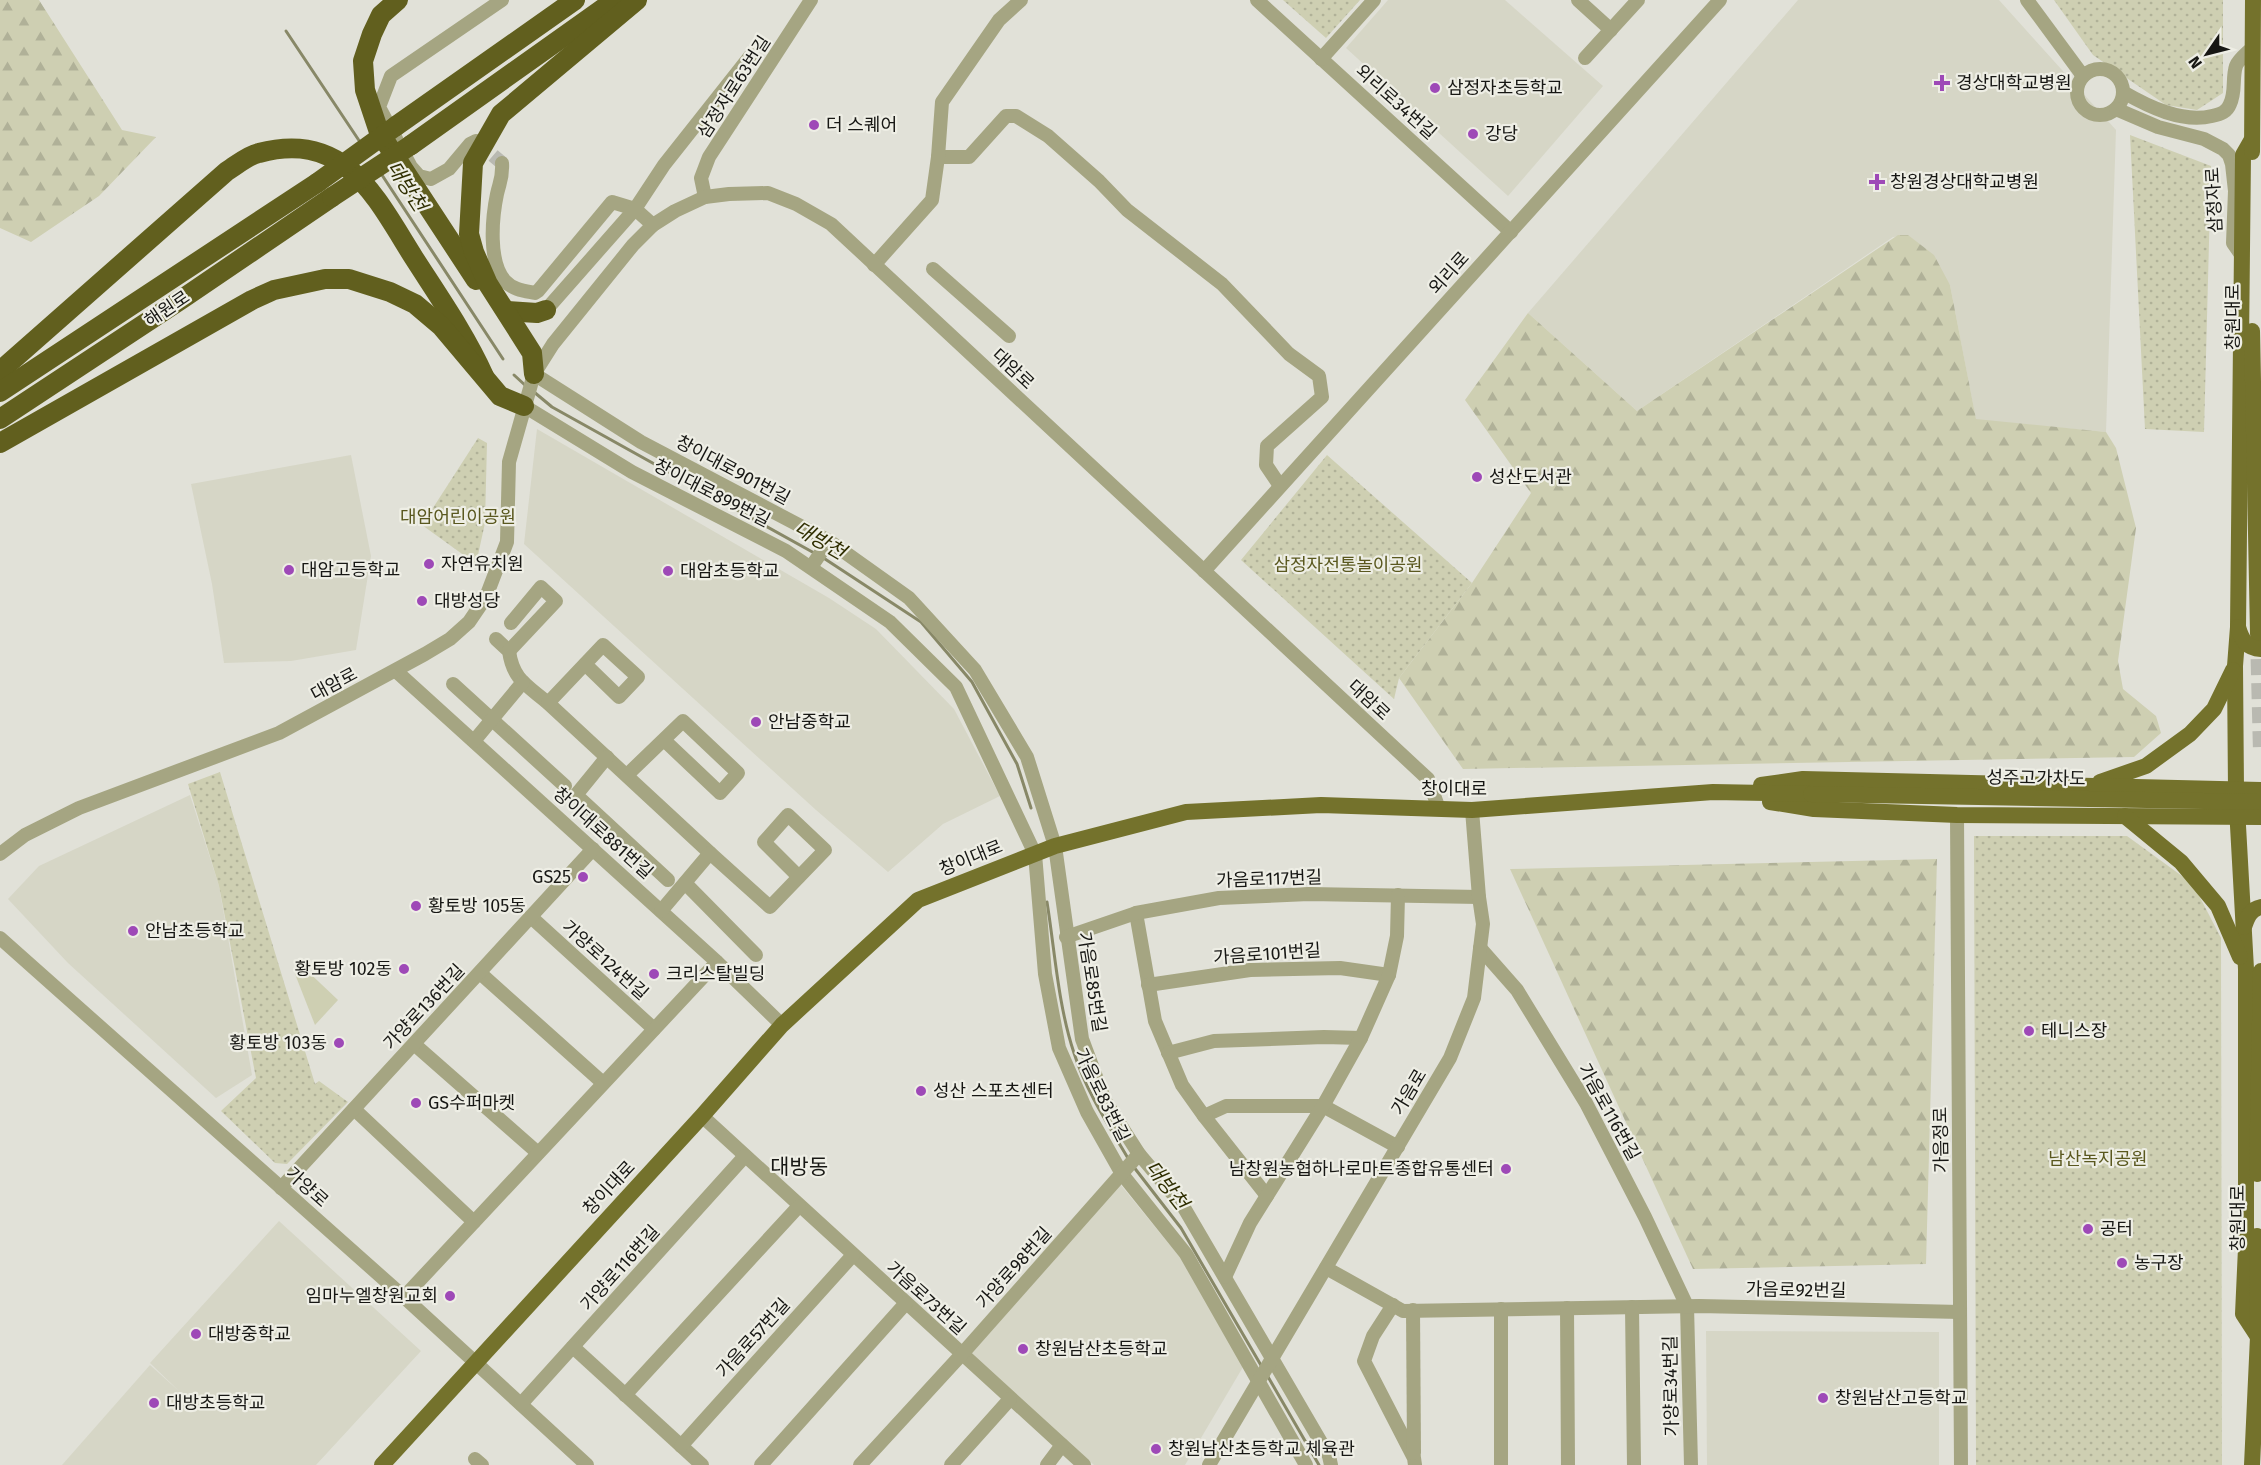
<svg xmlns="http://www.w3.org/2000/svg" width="2261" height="1465" viewBox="0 0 2261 1465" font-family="'Fira Sans','Noto Sans KR',sans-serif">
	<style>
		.built { fill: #d6d6c6 }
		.green { fill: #cecfb2 }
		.forest { fill: url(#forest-firs) }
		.park { fill: url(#park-dots) }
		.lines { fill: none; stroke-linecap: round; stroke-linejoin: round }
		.stream { stroke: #888867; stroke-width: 3 }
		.minor-tunnel { stroke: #b9b9b1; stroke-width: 14; stroke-dasharray: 14 7; stroke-linecap: butt }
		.major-tunnel { stroke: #b9b9b1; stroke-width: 16; stroke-dasharray: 16 8; stroke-linecap: butt }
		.minor { stroke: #a5a582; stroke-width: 14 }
		.major { stroke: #74722c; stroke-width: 16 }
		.highway { stroke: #615f1e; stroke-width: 20 }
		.major-bridge { stroke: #74722c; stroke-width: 16 }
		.highway-bridge { stroke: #615f1e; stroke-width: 20 }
		.poi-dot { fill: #9e49b7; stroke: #eeeee5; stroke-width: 2 }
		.labels { text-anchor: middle; stroke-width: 4.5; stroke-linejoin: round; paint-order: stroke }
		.poi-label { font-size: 18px; fill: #171714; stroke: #eeeee5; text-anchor: start }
		.street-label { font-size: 18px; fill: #171714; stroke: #eeeee5 }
		.park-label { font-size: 18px; fill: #5a581f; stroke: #eeeee5 }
		.water-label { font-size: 20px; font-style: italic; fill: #2f2e01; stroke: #eeeee5 }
		.quarter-label { font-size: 21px; fill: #171714; stroke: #eeeee5 }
	</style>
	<defs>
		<pattern id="forest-firs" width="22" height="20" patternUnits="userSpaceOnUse" patternTransform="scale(1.5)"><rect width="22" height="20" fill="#cecfb2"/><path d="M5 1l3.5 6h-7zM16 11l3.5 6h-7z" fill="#b0b198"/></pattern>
		<pattern id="park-dots" width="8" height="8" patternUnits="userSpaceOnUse" patternTransform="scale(1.5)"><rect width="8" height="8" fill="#cecfb2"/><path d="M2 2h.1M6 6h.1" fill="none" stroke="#b0b198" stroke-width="1.8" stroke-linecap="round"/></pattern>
	</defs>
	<rect width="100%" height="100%" fill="#e1e1d8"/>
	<g class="built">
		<path d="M1388,0H1505L1603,86L1508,196L1346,48Z"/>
		<path d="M1798,0H1999L2116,130L2106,432L1976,420L1950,285L1908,235L1893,237L1637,411L1528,313Z"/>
		<path d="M537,429L829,598L876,629L954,709L1000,796L943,824L888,872L816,810L524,544Z"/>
		<path d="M351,455L371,556L356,650L291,661L224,663L212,584L191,484Z"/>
		<path d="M190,795L219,886L252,1075L216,1098L68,963L8,899L39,866Z"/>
		<path d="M1120,1184L1183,1261L1243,1367L1185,1465H1094L968,1354Z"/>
		<path d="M279,1221L421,1351L316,1465H62L150,1365L180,1392L150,1363Z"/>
		<path d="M1706,1331L1939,1332V1465H1707Z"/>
	</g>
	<path class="green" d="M301,965L338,1000L315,1025L295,974Z"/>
	<g class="forest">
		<path d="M0,0H39L122,130L156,137L99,196L31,242L0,228Z"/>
		<path d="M1898,235H1908L1934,255L1950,285L1976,419L2106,432L2116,448L2136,528L2118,661L2123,689L2156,716L2161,733L2134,757L1463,769L1399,678L1472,583L1531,493L1465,400L1528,313L1637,411Z"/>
		<path d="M1937,859L1926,1264L1693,1269L1510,869Z"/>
	</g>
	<g class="park">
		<path d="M1283,0H1360L1326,38Z"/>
		<path d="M2054,0H2223V93L2197,110L2166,105L2093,55Z"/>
		<path d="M2130,135L2211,166L2204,432L2145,429Z"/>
		<path d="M478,438L487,443L485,523L476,564L422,525Z"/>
		<path d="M1327,455L1472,583L1399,678L1394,699L1241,560Z"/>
		<path d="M220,772L315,1084L319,1081L348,1102L287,1164L275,1163L221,1111L256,1078L219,886L188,784Z"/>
		<path d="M1974,836H2127L2193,884L2221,938L2222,1465H1976Z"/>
	</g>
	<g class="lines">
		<g class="stream">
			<path d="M286,31L360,142"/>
			<path d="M380,172L503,359"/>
			<path d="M514,375L526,386"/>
			<path d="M534,392L552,407L816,554"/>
			<path d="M822,557L921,622L972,682L1017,764L1031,808"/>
			<path d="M1047,902C1055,952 1058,1005 1074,1053C1086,1091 1109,1126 1129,1160"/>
			<path d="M1133,1166L1181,1228L1262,1367"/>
			<path d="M1267,1375L1319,1465"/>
		</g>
		<path class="minor-tunnel" d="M477,142L502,163"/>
		<path class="major-tunnel" d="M2258,635L2261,752"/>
		<g class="minor">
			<path d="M1257,0L1511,232"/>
			<path d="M1578,0L1611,30"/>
			<path d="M2027,0L2083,76"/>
			<path d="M1585,58L1638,0"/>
			<path d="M1321,59L1374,0"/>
			<circle cx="2100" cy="92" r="23"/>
			<path d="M2123,92C2149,107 2182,123 2212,116C2221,114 2227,112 2230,104C2236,92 2232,78 2236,66C2238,60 2246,54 2251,49"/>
			<path d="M2116,109L2158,127L2204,139L2223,149L2229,155L2232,164L2235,191L2233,243L2242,256"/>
			<path d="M476,141L470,144L449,169L431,179L419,176L411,167L379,107L391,76L502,0"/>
			<path d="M938,157H969L1006,116H1016L1048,136L1099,181L1127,210L1222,284L1289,354L1319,376L1322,397L1267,446L1266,465L1280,486"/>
			<path d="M502,163C503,177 500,181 497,194C492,218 488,262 505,281C513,290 525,291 535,293L538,291L612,202L635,209L653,225"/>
			<path d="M705,197L701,178L709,157L811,0"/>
			<path d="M874,265L932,200L938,157L942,102L999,20L1021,0"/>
			<path d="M933,269L1009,336"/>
			<path d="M546,310L635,209L664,165L751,55"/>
			<path d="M534,374L641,442L829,541L909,598L975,670L1027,757L1055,846L1082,1039L1105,1101L1139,1154L1183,1206L1329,1456L1331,1465"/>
			<path d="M524,406L632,472L786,551L890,622L956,687L1035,854L1045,974L1059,1048L1087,1112L1122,1174L1186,1254L1306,1465"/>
			<path d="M811,567L829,541"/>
			<path d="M1204,571L1720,0"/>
			<path d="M496,639L509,651C513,680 527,685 548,703L710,853"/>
			<path d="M509,651L556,601L541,587L511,623"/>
			<path d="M396,671L717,962L782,1025"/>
			<path d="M453,684L565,786"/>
			<path d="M548,703L603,645L638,677L619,697L585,664"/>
			<path d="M474,741L523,682"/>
			<path d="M607,757L576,795L668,880"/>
			<path d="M627,775L683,721L738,773L720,793L664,740"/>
			<path d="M1957,815L1961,1465"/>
			<path d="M0,854L25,835L79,808L279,733L425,654L450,639L469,622L486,597L507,542L509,462L534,374L553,344L633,245L653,225L675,211L705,197L729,194L768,193L796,204L831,224L1428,779L1439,809"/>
			<path d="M685,883L756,955"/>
			<path d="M661,911L710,853L770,907L825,850L788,815L764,842L799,877"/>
			<path d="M1136,913L1155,1021L1182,1085L1204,1116L1226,1106H1323L1398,1147"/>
			<path d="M531,917L654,1029"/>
			<path d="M1066,937L1136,913L1219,898L1309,894L1479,897"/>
			<path d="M0,938L404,1297L587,1465"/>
			<path d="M1480,948L1517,990L1586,1103L1645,1217L1687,1306L1691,1465"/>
			<path d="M480,973L603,1083"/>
			<path d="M1148,985L1250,970L1340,968L1389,975"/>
			<path d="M414,1044L538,1153"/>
			<path d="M1168,1053L1214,1041L1324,1037L1361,1038"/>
			<path d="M354,1109L474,1222"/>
			<path d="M702,1116L1084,1465"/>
			<path d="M1204,1116L1267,1196"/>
			<path d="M281,1188L593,849"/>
			<path d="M1326,1268L1403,1311L1699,1306L1960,1312"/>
			<path d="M1225,1277L1250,1223L1323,1106L1361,1038L1389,975L1397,936L1398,895"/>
			<path d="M404,1297L717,962"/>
			<path d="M1393,1305L1373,1336L1364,1361L1414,1458L1415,1465"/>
			<path d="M1632,1307L1634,1465"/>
			<path d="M1567,1308L1568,1465"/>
			<path d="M1501,1309V1465"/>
			<path d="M1413,1310L1414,1453"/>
			<path d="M573,1347L702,1465"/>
			<path d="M625,1395L799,1206"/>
			<path d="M521,1404L745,1156"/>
			<path d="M681,1446L853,1255"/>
			<path d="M475,1459L482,1465"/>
			<path d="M761,1465L906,1303"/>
			<path d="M860,1465L962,1354L1139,1154"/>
			<path d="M951,1465L1010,1399"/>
			<path d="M1047,1465L1062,1445"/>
			<path d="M1209,1465L1450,1058L1474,998L1483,924L1479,897L1472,810"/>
		</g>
		<g class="major">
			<path d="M2251,141L2243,155L2238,627L2235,666L2236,790L2246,969V1248L2243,1314L2258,1337"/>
			<path d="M2252,152L2253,0"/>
			<path d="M2252,331L2258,634"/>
			<path d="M2238,627C2242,641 2247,648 2261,649"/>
			<path d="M2100,782L2146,766L2190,734L2214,709L2233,670"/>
			<path d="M1761,785L1803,779L2261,790"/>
			<path d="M1770,802L1814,809L1957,815L2261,817"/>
			<path d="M2125,816L2181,862L2218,906L2240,957"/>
			<path d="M2244,927C2247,918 2250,909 2261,907"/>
			<path d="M2257,1174L2261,971"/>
			<path d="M382,1465L702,1116L782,1025L918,900L1055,846L1186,812L1321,805L1472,810L1713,792L1811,794"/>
			<path d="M2252,1465L2258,1337L2257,1236"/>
		</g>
		<g class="highway">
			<path d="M398,0L381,15L372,34L363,61L365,90L379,132L476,280"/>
			<path d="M396,126L575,0"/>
			<path d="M411,145L615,0"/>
			<path d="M506,311L537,313L546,310"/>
			<path d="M0,371L227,171C237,165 248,155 259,153C345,130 375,196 414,258C439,297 465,334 484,376"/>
			<path d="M534,374L532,353L488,284L474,252L469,234L473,163L501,114L637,0"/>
			<path d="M0,392L317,183"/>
			<path d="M0,419L182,299L332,197"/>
			<path d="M0,443L252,300L274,290L325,279H349L390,292L415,304L441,326L500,396L524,406"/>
		</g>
		<path class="major-bridge" d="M1811,794L2261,802"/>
		<g class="highway-bridge">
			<path d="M317,183L396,126"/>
			<path d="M332,197L411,145"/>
		</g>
	</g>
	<g class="poi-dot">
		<path d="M1939 74h6v6h6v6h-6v6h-6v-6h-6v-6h6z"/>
		<circle cx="1435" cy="88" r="6"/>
		<circle cx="814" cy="125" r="6"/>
		<circle cx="1473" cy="134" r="6"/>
		<path d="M1874 173h6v6h6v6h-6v6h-6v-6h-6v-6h6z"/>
		<circle cx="1477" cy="477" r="6"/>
		<circle cx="429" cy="564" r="6"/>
		<circle cx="289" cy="570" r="6"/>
		<circle cx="668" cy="571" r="6"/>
		<circle cx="422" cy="601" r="6"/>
		<circle cx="756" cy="722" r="6"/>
		<circle cx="583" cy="877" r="6"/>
		<circle cx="416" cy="906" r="6"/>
		<circle cx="133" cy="931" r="6"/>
		<circle cx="404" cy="969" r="6"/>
		<circle cx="654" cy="974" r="6"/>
		<circle cx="2029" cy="1031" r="6"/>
		<circle cx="339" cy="1043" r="6"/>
		<circle cx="921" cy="1091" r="6"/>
		<circle cx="416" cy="1103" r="6"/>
		<circle cx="1506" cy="1169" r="6"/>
		<circle cx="2088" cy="1229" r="6"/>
		<circle cx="2122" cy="1263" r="6"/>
		<circle cx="450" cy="1296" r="6"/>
		<circle cx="196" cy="1334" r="6"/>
		<circle cx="1023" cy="1349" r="6"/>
		<circle cx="1823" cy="1398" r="6"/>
		<circle cx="154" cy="1403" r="6"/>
		<circle cx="1156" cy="1449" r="6"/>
	</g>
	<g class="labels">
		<g class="poi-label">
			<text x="1956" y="89">경상대학교병원</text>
			<text x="1447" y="94">삼정자초등학교</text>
			<text x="826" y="131">더 스퀘어</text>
			<text x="1485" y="140">강당</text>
			<text x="1890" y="188">창원경상대학교병원</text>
			<text x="1489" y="483">성산도서관</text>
			<text x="441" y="570">자연유치원</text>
			<text x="301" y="576">대암고등학교</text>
			<text x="680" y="577">대암초등학교</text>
			<text x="434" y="607">대방성당</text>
			<text x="768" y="728">안남중학교</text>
			<text x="571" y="883" text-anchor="end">GS25</text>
			<text x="428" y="912">황토방 105동</text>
			<text x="145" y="937">안남초등학교</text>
			<text x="392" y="975" text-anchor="end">황토방 102동</text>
			<text x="666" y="980">크리스탈빌딩</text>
			<text x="2041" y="1037">테니스장</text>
			<text x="327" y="1049" text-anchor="end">황토방 103동</text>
			<text x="933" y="1097">성산 스포츠센터</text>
			<text x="428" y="1109">GS수퍼마켓</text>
			<text x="1494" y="1175" text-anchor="end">남창원농협하나로마트종합유통센터</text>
			<text x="2100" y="1235">공터</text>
			<text x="2134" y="1269">농구장</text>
			<text x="438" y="1302" text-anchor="end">임마누엘창원교회</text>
			<text x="208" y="1340">대방중학교</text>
			<text x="1035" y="1355">창원남산초등학교</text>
			<text x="1835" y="1404">창원남산고등학교</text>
			<text x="166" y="1409">대방초등학교</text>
			<text x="1168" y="1455">창원남산초등학교 체육관</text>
		</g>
		<g class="street-label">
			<text transform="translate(734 87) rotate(-57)" y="6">삼정자로63번길</text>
			<text transform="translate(1396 102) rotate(42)" y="6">외리로34번길</text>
			<text transform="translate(2214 200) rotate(-93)" y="6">삼정자로</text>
			<text transform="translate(1449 273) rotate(-48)" y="6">외리로</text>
			<text transform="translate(167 309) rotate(-34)" y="6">해원로</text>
			<text transform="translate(2233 317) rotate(-90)" y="6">창원대로</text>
			<text transform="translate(1013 369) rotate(43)" y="6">대암로</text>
			<text transform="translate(733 470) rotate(28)" y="6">창이대로901번길</text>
			<text transform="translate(712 493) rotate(27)" y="6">창이대로899번길</text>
			<text transform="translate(334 684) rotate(-28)" y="6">대암로</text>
			<text transform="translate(1369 700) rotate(43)" y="6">대암로</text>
			<text transform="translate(2036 778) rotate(1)" y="6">성주고가차도</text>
			<text x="1454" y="795">창이대로</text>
			<text transform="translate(603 833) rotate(42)" y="6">창이대로881번길</text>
			<text transform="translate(971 858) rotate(-22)" y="6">창이대로</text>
			<text transform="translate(1269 879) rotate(-2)" y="6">가음로117번길</text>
			<text transform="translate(1267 954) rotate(-4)" y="6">가음로101번길</text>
			<text transform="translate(605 960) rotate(42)" y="6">가양로124번길</text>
			<text transform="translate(1092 982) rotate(81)" y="6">가음로85번길</text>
			<text transform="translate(424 1007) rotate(-47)" y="6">가양로136번길</text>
			<text transform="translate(1409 1092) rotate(-59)" y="6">가음로</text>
			<text transform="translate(1102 1095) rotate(64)" y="6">가음로83번길</text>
			<text transform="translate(1609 1112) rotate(61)" y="6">가음로116번길</text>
			<text transform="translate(1941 1140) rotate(-91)" y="6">가음정로</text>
			<text transform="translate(307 1187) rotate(42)" y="6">가양로</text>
			<text transform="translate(609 1188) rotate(-47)" y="6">창이대로</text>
			<text transform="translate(2238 1218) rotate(-90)" y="6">창원대로</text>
			<text transform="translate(620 1268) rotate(-48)" y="6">가양로116번길</text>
			<text transform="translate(1014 1268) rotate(-48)" y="6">가양로98번길</text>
			<text transform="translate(1796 1290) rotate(1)" y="6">가음로92번길</text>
			<text transform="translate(926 1298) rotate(42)" y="6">가음로73번길</text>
			<text transform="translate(753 1338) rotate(-48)" y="6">가음로57번길</text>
			<text transform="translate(1671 1386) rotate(-91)" y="6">가양로34번길</text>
		</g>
		<g class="park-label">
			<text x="458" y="523">대암어린이공원</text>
			<text x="1348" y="571">삼정자전통놀이공원</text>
			<text x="2098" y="1165">남산녹지공원</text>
		</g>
		<g class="water-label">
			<text transform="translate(407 186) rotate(57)" y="7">대방천</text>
			<text transform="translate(820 540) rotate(30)" y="7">대방천</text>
			<text transform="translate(1167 1185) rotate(52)" y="7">대방천</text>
		</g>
		<g class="quarter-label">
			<text x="799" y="1174">대방동</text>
		</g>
	</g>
	<g transform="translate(2207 54) rotate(235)" stroke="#eeeee5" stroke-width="4.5" paint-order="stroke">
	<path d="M0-4.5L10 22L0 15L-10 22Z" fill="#171714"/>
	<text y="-9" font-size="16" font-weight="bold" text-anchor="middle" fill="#171714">N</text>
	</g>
</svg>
